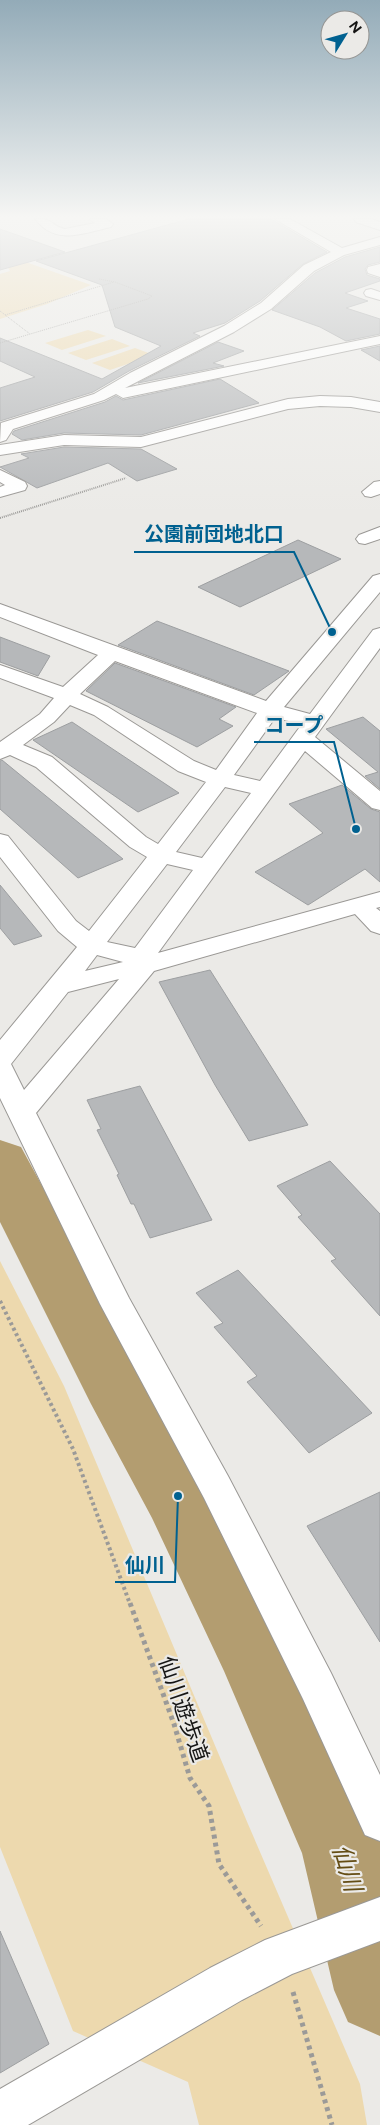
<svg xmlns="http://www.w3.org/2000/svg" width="380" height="2125" viewBox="0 0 380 2125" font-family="Figtree,'Noto Sans JP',sans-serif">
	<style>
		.green { fill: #edd9ae }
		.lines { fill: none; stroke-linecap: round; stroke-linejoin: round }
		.river { fill: #b39d70; fill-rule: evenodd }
		.building { fill: #b6b8ba; stroke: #9d9fa1 }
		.minor-casing { stroke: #9a9895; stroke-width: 2 }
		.path-far3 { stroke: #9b9a98; stroke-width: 1; stroke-dasharray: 1 1; stroke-linecap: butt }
		.path-far2 { stroke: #9b9a98; stroke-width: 2; stroke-dasharray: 1 1; stroke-linecap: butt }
		.path-far1 { stroke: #9b9a98; stroke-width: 4; stroke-dasharray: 3 3; stroke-linecap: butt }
		.path { stroke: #9b9a98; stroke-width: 5; stroke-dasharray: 4 4; stroke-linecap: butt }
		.minor { fill: #fff; fill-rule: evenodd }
		.labels { text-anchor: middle; stroke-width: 4.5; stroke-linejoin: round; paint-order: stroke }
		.near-street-label { font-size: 22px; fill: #151514; stroke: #ebeae7 }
		.near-water-label { font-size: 24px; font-style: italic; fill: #644d15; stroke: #ebeae7 }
		.leader { fill: none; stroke: #006190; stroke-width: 2 }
		.callout-dot { fill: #006190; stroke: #ebeae7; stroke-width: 2 }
		.callout-label { font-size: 20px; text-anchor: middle; font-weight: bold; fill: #006190; stroke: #ebeae7; stroke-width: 4.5; stroke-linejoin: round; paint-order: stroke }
	</style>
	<rect width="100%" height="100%" fill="#ebeae7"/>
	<g class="green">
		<path d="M0,253L91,285L47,304L0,319V274L10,271Z"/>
		<path d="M88,330L106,336L62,350L45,343Z"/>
		<path d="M112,339L130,346L86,360L68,353Z"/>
		<path d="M135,348L154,355L110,370L92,363Z"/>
		<path d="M0,1261L64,1386L248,1824L360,2084L367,2125H199L188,2082L73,2031L0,1847Z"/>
	</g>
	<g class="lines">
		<path class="river" d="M0,1140L21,1147L139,1364L204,1473L282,1624L374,1821L380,1834V2036L348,2022L334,1990L302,1853L224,1671L152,1518L91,1404L0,1222Z"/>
	</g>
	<g class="building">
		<path d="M189,219H271L327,252L303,264L260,301L225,323L193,333L200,336L129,371L93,392L0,421V388L35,377L0,361V338L102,379L161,346L115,327L102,285L36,261Z"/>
		<path d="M0,229L65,252L0,270Z"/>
		<path d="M380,247V262L368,265L365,269L367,275L380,279V281L345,293L368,301L346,308L380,319V334L346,341L320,327L272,310L315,273L345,257Z"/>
		<path d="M218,342L244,351L213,363L224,366L138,383Z"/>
		<path d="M380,346V361L361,350Z"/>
		<path d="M220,379L259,403L141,435L64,433L22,440L12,434L14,431L105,402L116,396L123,400Z"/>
		<path d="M64,447L141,449L177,469L137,481L108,463L37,488L0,467L29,458L21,454Z"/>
		<path d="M298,540L341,559L240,607L198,587Z"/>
		<path d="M157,621L289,671L254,695L118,645Z"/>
		<path d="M0,637L50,656L38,676L0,662Z"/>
		<path d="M115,663L236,707L219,719L233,726L197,747L86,691Z"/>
		<path d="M363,717L380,731V789L365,776L378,772L326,729Z"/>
		<path d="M72,722L179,793L138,812L33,740Z"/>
		<path d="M2,760L123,859L78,878L0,809V761Z"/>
		<path d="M342,785L371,809L380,812V882L365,869L308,905L255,872L323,833L289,804Z"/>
		<path d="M0,885L42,936L14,945L0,928Z"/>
		<path d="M210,970L308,1125L249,1141L215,1085L159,982Z"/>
		<path d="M140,1086L212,1220L150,1238L134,1204H131L117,1175L119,1174L97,1130L101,1129L87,1100Z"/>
		<path d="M330,1161L380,1214V1316L331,1261L336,1259L298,1217L302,1215L277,1186Z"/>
		<path d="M238,1270L372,1413L309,1453L247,1382L257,1376L214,1327L223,1323L196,1293Z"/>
		<path d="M380,1492V1642L307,1526Z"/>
		<path d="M0,1931L49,2044L0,2073Z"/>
	</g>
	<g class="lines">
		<g class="minor-casing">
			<g id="minor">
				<path d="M35,219C55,218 50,226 65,229L95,223L90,219H106L113,224L111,227C83,233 56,246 35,219Z"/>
				<path d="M275,219H290L342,248L380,237V245L344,255L314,271L271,309L234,332L125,388L380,336V344L123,398L116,394L104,400L13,429L6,440L0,442L1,423L94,394L130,373L224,326L261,303L304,265L331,252Z"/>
				<path d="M354,219H371L380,222V230L356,222Z"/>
				<path d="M380,264V277L368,273L367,270L368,267Z"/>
				<path d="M371,289L380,292V300L366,296L364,293L366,290Z"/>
				<path d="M320,396L351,397L380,402V412L351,407L320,406L288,409L141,447L64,445L0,455V445L64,435L141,437L288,399Z"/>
				<path d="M0,470L25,482L27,486L25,490L0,497V487L5,485L0,482Z"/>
				<path d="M380,481V494L371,497L365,496L362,492L374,482Z"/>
				<path d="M380,527V539L365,544L359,543L356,539L359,535Z"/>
				<path d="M380,574V592L284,707L310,714L373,630L380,628V648L315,737L380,791V810L372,808L305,751L158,953L380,892V907L376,908L380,911V934L371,931L355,914L154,971L36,1113L129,1298L228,1476L331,1673L380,1775V1841L365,1835L303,1699L204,1498L100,1304L0,1098V1040L77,947L58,931L0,857V834L8,836L76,921L89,931L147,857L130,847L36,767L10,755L0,759V742L40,714L54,698L0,678V665L63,687L98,655L0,617V604L266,701L373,576ZM115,661L257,713L216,770L194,761L108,707L80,694ZM70,705L94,715L178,771L206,782L158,844L146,837L52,757L23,745L54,722ZM275,718L302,724L260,781L234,775ZM225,787L251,793L202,858L176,852ZM167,864L193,870L135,948L107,942ZM97,955L123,962L85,971ZM119,979L24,1090L11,1064L68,992Z"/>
				<path d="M380,1897V1941L292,1974L242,2000L28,2125H0V2089L210,1968L265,1940Z"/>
			</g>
		</g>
		<g class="path-far3">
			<path d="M0,311L30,334"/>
			<path d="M5,315L114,282"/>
			<path d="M0,343L148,299L152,296L115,282L99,279"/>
		</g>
		<path class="path-far2" d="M0,518L126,478"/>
		<path class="path-far1" d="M0,1301L73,1449L130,1604"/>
		<g class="path">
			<path d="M130,1603L174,1724L190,1778L209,1806L219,1864L261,1926"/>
			<path d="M293,1992L332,2125"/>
		</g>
		<use href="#minor" class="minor"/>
	</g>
	<linearGradient id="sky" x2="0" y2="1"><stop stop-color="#93abb8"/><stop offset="0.42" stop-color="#f6f6f4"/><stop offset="1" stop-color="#f6f6f4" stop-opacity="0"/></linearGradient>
	<rect width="380" height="516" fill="url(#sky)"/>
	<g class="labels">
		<g class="near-street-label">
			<text transform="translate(184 1709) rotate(71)" y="8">仙川遊歩道</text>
		</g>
		<g class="near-water-label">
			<text transform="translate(347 1868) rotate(73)" y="8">仙川</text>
		</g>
	</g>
	<path class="leader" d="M332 632L294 552H134M356 829L334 742H254M178 1496L175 1582H115"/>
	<g class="callout-dot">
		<circle cx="332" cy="632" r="5"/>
		<circle cx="356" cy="829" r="5"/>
		<circle cx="178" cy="1496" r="5"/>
	</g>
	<g class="callout-label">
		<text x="214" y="541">公園前団地北口</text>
		<text x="294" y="732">コープ</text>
		<text x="145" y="1572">仙川</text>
	</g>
	<g transform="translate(345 35) rotate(53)"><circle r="24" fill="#ebeae7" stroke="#959593"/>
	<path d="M0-4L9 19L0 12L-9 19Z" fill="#006190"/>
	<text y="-8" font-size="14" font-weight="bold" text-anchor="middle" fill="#151514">N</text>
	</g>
</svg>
